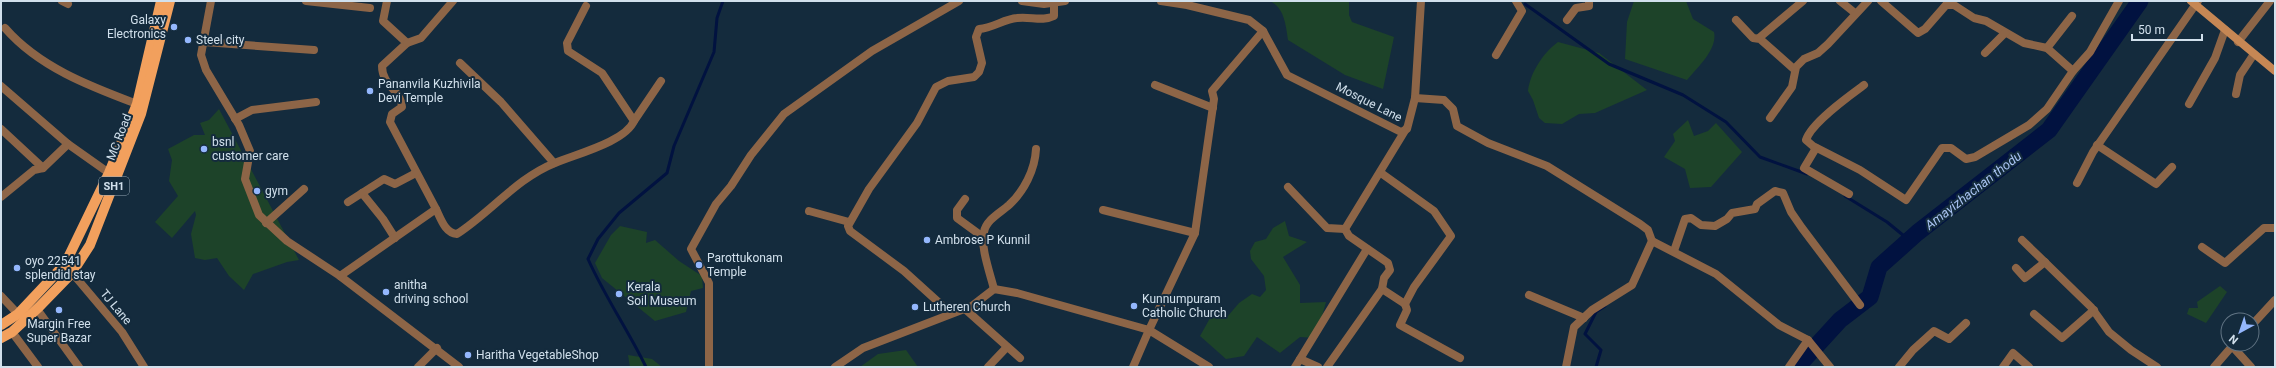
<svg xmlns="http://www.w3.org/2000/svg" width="2276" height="368" viewBox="0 0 2276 368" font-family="Roboto,sans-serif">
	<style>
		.green { fill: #1d4329 }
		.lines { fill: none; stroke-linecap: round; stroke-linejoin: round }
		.stream { stroke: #011240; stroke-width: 3 }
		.river { stroke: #011240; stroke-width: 17 }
		.street { stroke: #8d6547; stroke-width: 8 }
		.secondary { stroke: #c68754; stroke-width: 8 }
		.primary { stroke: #f2a05d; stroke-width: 10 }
		.poi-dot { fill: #94b7fd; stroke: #142b3d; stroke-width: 1.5 }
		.labels { text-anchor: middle; stroke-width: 4; stroke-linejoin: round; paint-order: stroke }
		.shield { fill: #142b3d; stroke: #98aab8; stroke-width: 1 }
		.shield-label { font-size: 11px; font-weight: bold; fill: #d1e0ec }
		.poi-label { font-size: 12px; fill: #d1e0ec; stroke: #142b3d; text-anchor: start }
		.street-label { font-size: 12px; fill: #d1e0ec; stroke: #142b3d }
		.water-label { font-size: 13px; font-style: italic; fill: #a9c3f2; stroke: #142b3d }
	</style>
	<rect width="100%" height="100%" fill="#142b3d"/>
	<g class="green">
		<path d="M1269,1H1349V15L1352,22L1394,37L1383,89L1345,75L1288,40C1286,26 1284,6 1269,1Z"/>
		<path d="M1634,1H1686L1693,19L1714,32C1718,49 1697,68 1687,80L1625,59L1627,22Z"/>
		<path d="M1558,42L1599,53L1647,90L1595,113L1579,114L1562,124L1545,123L1539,118L1533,100L1528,91C1530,73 1543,53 1558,42Z"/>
		<path d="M219,109L299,260L287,262L253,274L244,290L229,276L217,258L205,260L195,258L191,234L196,215L195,211L172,238L155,222L178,196L169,181L172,160L168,149L194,135H205L200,123L209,120Z"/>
		<path d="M1688,120L1694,136L1708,131L1716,123L1742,152L1711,187L1690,188L1685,169L1664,157L1675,141L1673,134Z"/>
		<path d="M1285,221L1289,236L1307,242L1283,257L1300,285V303L1326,302L1316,338L1300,337L1280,353L1257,337L1244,356L1226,359L1200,336L1214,311L1227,317L1239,303L1252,294L1260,297L1266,290L1264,276L1251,259L1250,251L1255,242L1266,239L1273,228Z"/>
		<path d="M620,226L647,232L646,243L655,240L679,261L702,276L703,288L691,291L686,312L655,321L602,278L595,263L611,235Z"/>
		<path d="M2220,286L2227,292L2206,323L2187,314L2189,308H2198L2197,302Z"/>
		<path d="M906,350L918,367H860L878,354Z"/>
		<path d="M628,355L652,359L662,367H630Z"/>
	</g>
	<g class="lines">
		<g class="stream">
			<path d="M1525,4L1609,64L1683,95L1726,122L1760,157L1807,174"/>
			<path d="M1845,196L1887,222L1909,240"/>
			<path d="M646,367C628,330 605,297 588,259L598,239L619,213L667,173L674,146L714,52L717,18L723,1"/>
			<path d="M1596,367L1601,350L1585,334L1596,312L1605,306"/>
		</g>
		<path class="river" d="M1797,367L1840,320L1870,297L1879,267L1917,233L2049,130L2140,1"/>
		<g class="street">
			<path d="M62,1L68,4"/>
			<path d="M211,1L201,55L206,70L239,125L250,151L245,179L259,215L287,241L340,276L459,367"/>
			<path d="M306,1L370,8"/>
			<path d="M387,1L383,21L407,43L382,66C382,86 402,91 402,107L392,114L390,122L436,209"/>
			<path d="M1022,1L1044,4L1065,1"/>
			<path d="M1161,1L1187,5L1249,20L1263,31L1287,75L1401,132L1407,129L1415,98L1421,1"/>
			<path d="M1840,1L1855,13"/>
			<path d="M1881,1L1918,33L1925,29L1946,5H1954L1974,18L1986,21L2024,43L2047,48L2073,71L2090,52L2119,1"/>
			<path d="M1567,20L1576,8L1589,6V1"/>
			<path d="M1736,20L1753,38L1760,39L1795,70"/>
			<path d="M5,28C39,67 89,86 137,104"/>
			<path d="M1759,38L1803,1"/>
			<path d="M204,42L314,50"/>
			<path d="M2238,42L2270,1"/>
			<path d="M407,43L421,38L453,1"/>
			<path d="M2047,48L2072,16"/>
			<path d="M1985,53L2005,33"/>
			<path d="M1496,55L1522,11L1516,1"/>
			<path d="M460,63L501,102L554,163"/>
			<path d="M1155,85L1213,108"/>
			<path d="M1864,85C1849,96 1811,123 1806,140L1813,146L1860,170L1906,200L1942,148H1951L1966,159L1975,157L2029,125L2047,109L2073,71"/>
			<path d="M1,86L68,144L109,173"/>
			<path d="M2236,94L2240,75L2254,54"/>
			<path d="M1415,98L1444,100L1453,109L1457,126L1488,143L1547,166L1640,224L1648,230L1652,241L1716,274L1779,325L1808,340L1830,367"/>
			<path d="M2189,104L2215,58L2225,30"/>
			<path d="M1770,118L1792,87L1796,67L1804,59L1818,53L1828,44L1868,1"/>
			<path d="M235,119L252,110L316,102"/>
			<path d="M634,121L661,81"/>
			<path d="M1,129L43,168"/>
			<path d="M2097,145L2156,184L2172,167"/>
			<path d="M1816,148L1804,168L1849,194"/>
			<path d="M1381,173L1434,211L1451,236L1414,287L1405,304"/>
			<path d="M2077,183L2093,152L2198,1"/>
			<path d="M1288,187L1327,228L1345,229"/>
			<path d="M362,193L383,219L395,238"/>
			<path d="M1,197L34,170L43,168L68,144"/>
			<path d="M965,199L957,210V218L983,237"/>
			<path d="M348,202L384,179L395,184L416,173"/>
			<path d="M1103,210L1195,233"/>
			<path d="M809,211L849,222"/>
			<path d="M266,223L304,189"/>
			<path d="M2022,240L2091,307L2109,332L2131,350L2157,367"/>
			<path d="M2202,247L2225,263L2264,228H2275"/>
			<path d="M1674,251L1685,219L1691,218L1701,225L1715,226L1727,219L1732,213L1755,209L1757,204L1775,191L1783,193L1791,212L1802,228L1860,305"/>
			<path d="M68,268L122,332L144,367"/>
			<path d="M2016,268L2025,278L2045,262"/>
			<path d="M340,276L436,209C441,219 445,233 457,234C491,212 517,178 555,163C576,154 625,142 634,121L602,73L568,51L567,43L586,6"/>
			<path d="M994,289C990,273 980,246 984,232C986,220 1000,213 1009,205C1024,191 1035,170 1036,149"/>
			<path d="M1382,289L1405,304L1407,310L1400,325L1460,358"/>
			<path d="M1529,295L1584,318"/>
			<path d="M1,296L18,314"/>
			<path d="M37,309L79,367"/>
			<path d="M2034,314L2062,338L2094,310"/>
			<path d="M2252,325L2275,300"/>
			<path d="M12,332L38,367"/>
			<path d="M2232,346L2251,367"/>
			<path d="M1020,358L965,309H946L904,271L850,231L848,226L869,189L917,123L936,87L948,81L974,77L979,72L982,63L976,37L979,29C993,28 1004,19 1017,18C1030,16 1042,22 1054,16V3"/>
			<path d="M1300,359L1367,249"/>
			<path d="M418,367L437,348"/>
			<path d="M709,367V283L691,249L716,204L731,186L751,155L784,114L872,51L959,1"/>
			<path d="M835,367L863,348L972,306L994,289L1017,293L1149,330L1195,233L1214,99L1212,91L1263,31"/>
			<path d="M988,367L1007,347"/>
			<path d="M1133,367L1149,330L1209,367"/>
			<path d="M1295,367L1300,359L1318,367"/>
			<path d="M1327,367L1382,289L1384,278L1390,270L1388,263L1349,236L1345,229L1406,129"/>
			<path d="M1566,367L1574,327L1592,310L1632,285L1652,241"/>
			<path d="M1789,367L1808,340"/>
			<path d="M1899,367L1913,350L1934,331L1949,339L1966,323"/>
			<path d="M2003,367L2013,353L2029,367"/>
			<path d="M2214,367L2234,344"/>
		</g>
		<path class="secondary" d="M2191,1L2275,71"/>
		<g class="primary">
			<path d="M1,325L18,314L65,264L109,173L137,104L161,1"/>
			<path d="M1,338L12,332L39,307L72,273L90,245L141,114L170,1"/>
		</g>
	</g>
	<g class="poi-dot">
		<circle cx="174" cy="27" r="4"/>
		<circle cx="188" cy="40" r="4"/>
		<circle cx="370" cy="91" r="4"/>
		<circle cx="204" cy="149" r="4"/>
		<circle cx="257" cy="191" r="4"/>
		<circle cx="927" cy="240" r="4"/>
		<circle cx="699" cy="265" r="4"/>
		<circle cx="17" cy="268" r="4"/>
		<circle cx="386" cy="292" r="4"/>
		<circle cx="619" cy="294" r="4"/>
		<circle cx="1134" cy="306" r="4"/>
		<circle cx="915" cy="307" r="4"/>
		<circle cx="59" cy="310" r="4"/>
		<circle cx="468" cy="355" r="4"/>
	</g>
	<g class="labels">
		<rect class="shield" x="99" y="177" width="30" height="18" rx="3"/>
		<g class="shield-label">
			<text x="114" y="190">SH1</text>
		</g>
		<g class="poi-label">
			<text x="166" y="24" text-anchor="end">Galaxy<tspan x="166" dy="14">Electronics</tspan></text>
			<text x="196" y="44">Steel city</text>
			<text x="378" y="88">Pananvila Kuzhivila<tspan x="378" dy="14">Devi Temple</tspan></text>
			<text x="212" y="146">bsnl<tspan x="212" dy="14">customer care</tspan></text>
			<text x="265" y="195">gym</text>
			<text x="935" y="244">Ambrose P Kunnil</text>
			<text x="707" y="262">Parottukonam<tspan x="707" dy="14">Temple</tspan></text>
			<text x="25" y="265">oyo 22541<tspan x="25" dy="14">splendid stay</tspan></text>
			<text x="394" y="289">anitha<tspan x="394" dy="14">driving school</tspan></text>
			<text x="627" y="291">Kerala<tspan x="627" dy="14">Soil Museum</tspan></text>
			<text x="1142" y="303">Kunnumpuram<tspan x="1142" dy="14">Catholic Church</tspan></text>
			<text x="923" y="311">Lutheren Church</text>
			<text x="59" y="328" text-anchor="middle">Margin Free<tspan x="59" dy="14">Super Bazar</tspan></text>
			<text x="476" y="359">Haritha VegetableShop</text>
		</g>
		<g class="street-label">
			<text transform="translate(1369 102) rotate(27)" y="4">Mosque Lane</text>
			<text transform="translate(119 137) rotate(-69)" y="4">MC Road</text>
			<text transform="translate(116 307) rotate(50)" y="4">TJ Lane</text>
		</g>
		<g class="water-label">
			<text transform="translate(1973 190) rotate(-38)" y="5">Amayizhachan thodu</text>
		</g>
	</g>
	<rect width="2276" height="368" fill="none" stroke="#d1e0ec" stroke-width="4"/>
	<g transform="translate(2240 332) rotate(220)"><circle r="19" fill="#142b3d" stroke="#607383"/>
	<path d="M0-3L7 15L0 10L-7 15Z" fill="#94b7fd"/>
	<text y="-6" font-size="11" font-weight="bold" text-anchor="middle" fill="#d1e0ec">N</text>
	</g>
	<path d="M2132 34v6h70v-6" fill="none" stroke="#d1e0ec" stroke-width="2"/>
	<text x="2138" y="34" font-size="12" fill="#d1e0ec" stroke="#142b3d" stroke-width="3" paint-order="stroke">50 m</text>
</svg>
